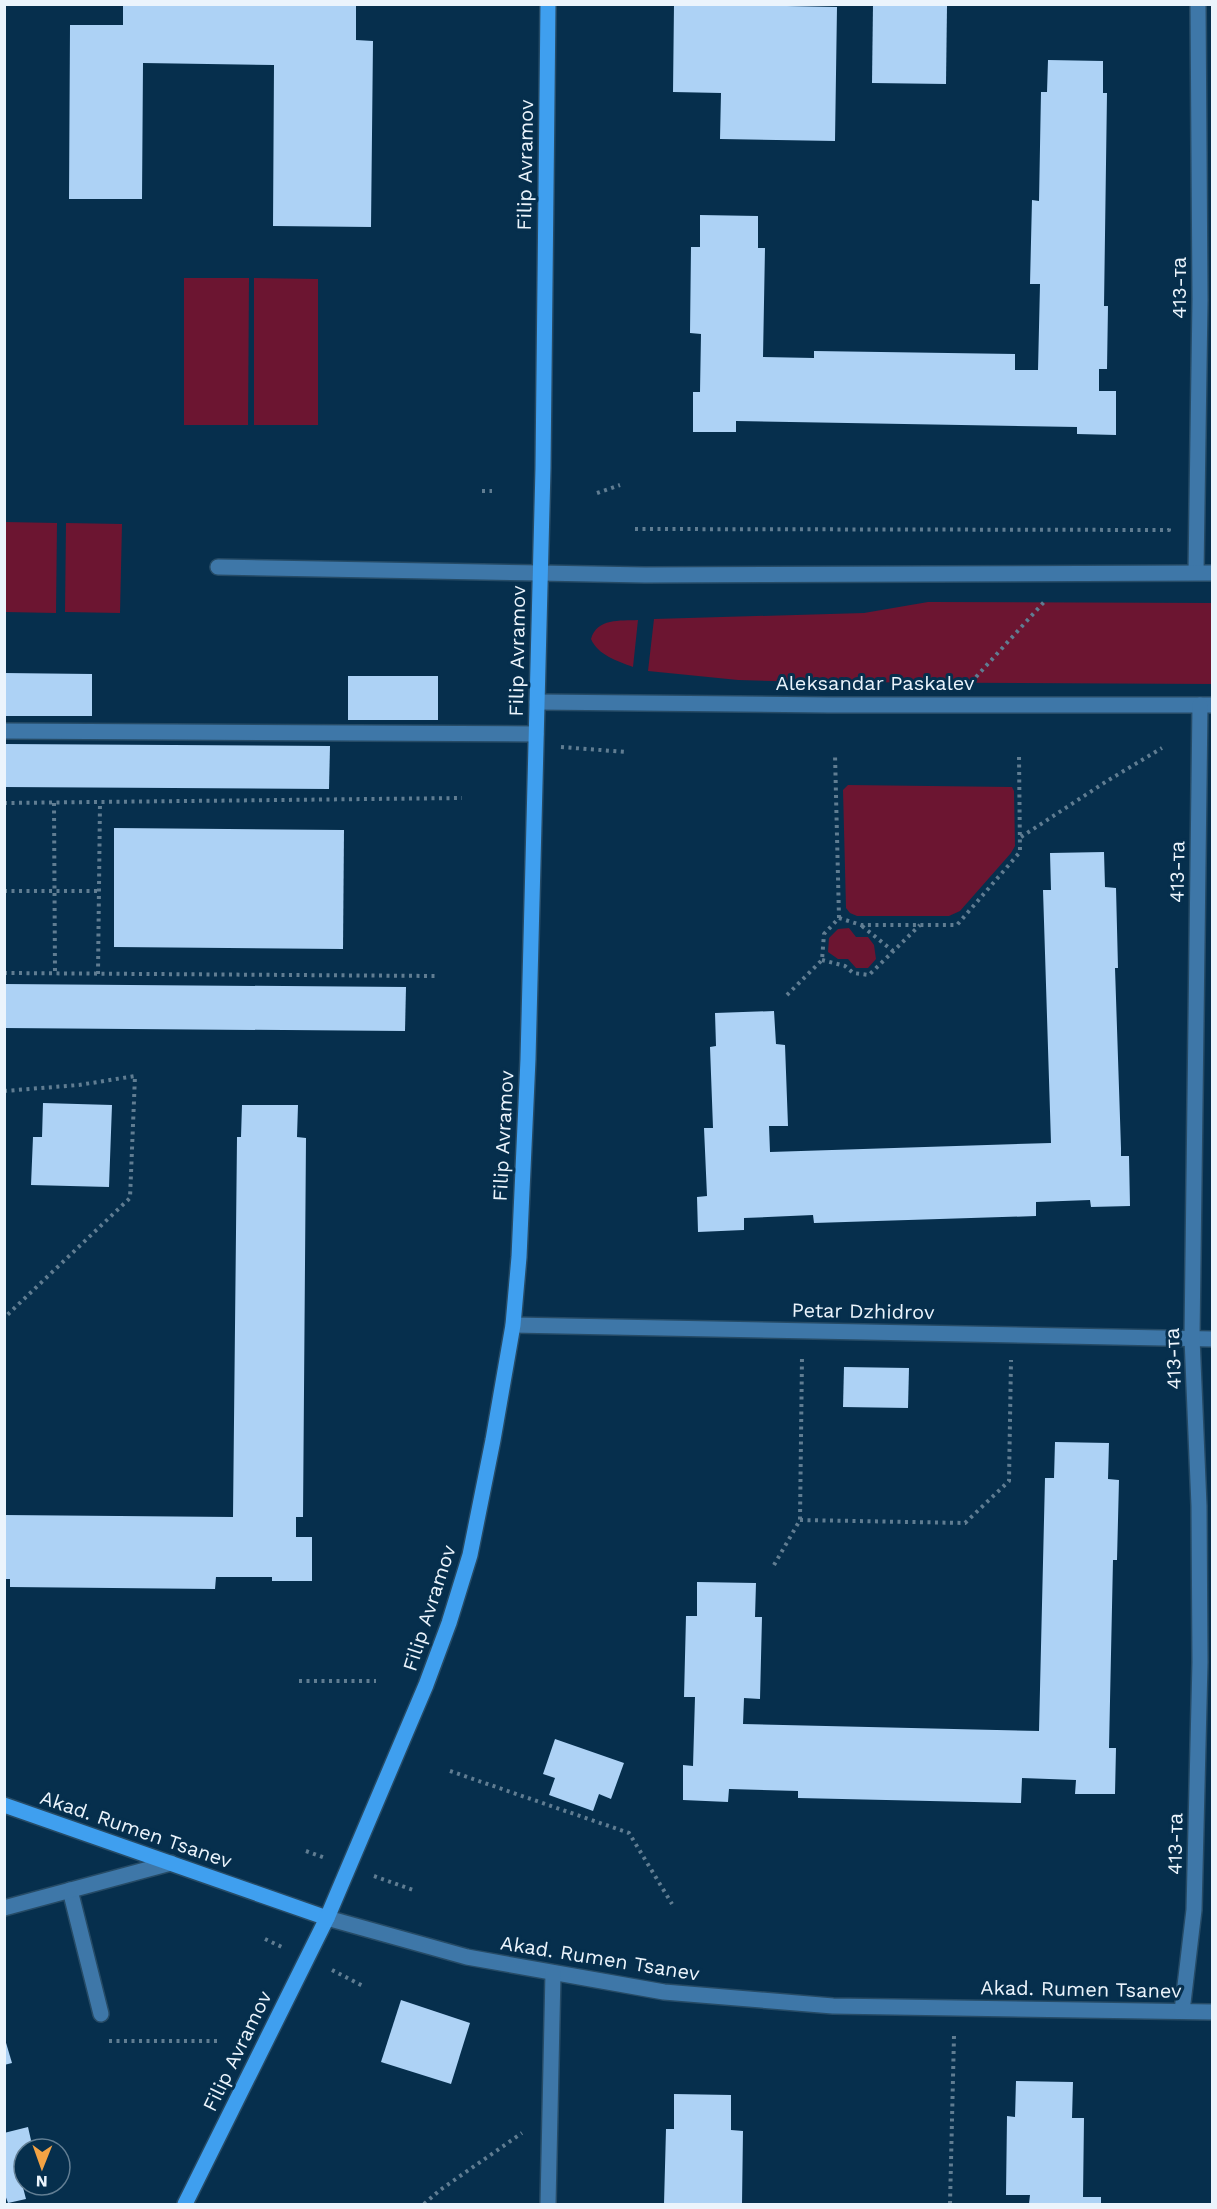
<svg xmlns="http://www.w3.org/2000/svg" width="1217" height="2209" viewBox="0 0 1217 2209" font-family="'Work Sans',sans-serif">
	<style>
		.green { fill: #6c1531 }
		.building { fill: #add2f5 }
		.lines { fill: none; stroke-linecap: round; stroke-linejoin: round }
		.lane-casing { stroke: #264b66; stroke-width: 18 }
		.street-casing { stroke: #264b66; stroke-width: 18 }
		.secondary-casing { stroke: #264b66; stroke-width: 18 }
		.path { stroke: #607d92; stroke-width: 4; stroke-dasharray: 3 4.5; stroke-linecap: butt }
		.lane { stroke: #3e77a8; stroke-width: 15 }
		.street { stroke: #3e77a8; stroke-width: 15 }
		.secondary { stroke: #3f9fef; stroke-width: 15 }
		.labels { text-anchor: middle; stroke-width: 6; stroke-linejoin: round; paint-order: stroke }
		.street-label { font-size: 20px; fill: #ebf4fc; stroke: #062f4d }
	</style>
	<rect width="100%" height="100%" fill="#062f4d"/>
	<g class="green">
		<path d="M184,278H249L248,425H184Z"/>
		<path d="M254,278L318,279V425H254Z"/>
		<path d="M5,522L57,523L56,613L5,612Z"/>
		<path d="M66,523L122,524L120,613L65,612Z"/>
		<path d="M928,602L1212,603V684L813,682L738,680L648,671L654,619L864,613Z"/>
		<path d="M638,620L633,667C617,661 598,655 591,639C597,618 620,621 638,620Z"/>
		<path d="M848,785L1012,787L1014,791L1015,846L1011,853L960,911L949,916H857L850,913L846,908L843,790Z"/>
		<path d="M849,928L856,937H868L874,945L876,959L868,968H856L848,959H838L828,952L829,938L838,929Z"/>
	</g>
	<g class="building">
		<path d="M123,4H356V40L373,41L371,227L273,226L274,65L143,63L142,199H69L70,25H123Z"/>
		<path d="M674,4L837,7L835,141L720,139L721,93L673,92Z"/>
		<path d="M873,4L947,6L946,84L872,83Z"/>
		<path d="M1048,60L1103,61V93H1107L1104,306H1108L1107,369H1099V391H1116V435L1077,434V427L736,421V432H693V392H700L701,334L690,333L691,247H700V215L758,216V248H765L763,357L814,358V351L1015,354V370H1038L1040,284H1030L1032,200L1039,201L1041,92H1047Z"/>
		<path d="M4,673L92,674V716H4Z"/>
		<rect x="348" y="676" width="90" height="44"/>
		<path d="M4,744L330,746L329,789L4,787Z"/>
		<path d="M114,828L344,830L343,949L114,947Z"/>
		<path d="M1104,852L1105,887L1116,888L1118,968H1115L1121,1148V1156H1129L1130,1206L1091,1207L1090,1200L1036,1202V1216L814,1223L813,1215L744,1218V1230L698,1232L697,1197L707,1196L704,1128H713L710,1047L716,1046L715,1013L774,1011L776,1044L785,1045L788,1126H769L770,1152L1051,1143L1043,890H1051L1050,853Z"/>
		<path d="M4,984L406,987L405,1031L4,1028Z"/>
		<path d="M43,1103L112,1105L109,1187L31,1185L33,1137H42Z"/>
		<path d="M242,1105H298L297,1137L306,1138L303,1517H296V1537H312V1581H272V1577H216L215,1589L10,1587V1579H4V1515L233,1517L237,1137H241Z"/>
		<path d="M844,1367L909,1368L908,1408L843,1407Z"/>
		<path d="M1055,1442L1109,1443L1108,1479L1119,1480L1117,1560H1113L1109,1748H1116L1115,1794H1075L1076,1780L1022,1778L1021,1803L798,1798V1791L729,1789L728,1802L683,1800V1765L693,1766L695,1697H684L686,1616H697V1582L756,1583L755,1617H762L760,1699L744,1698L743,1724L1039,1731L1045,1478H1054Z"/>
		<path d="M555,1739L624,1763L611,1799L599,1794L593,1811L549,1795L555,1778L543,1774Z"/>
		<path d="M401,2000L470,2023L451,2084L381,2062Z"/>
		<path d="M4,2036L12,2063L4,2065Z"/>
		<path d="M1016,2081L1073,2082L1072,2118H1084L1083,2197H1101V2204H1029L1030,2195H1006L1007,2116L1015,2117Z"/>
		<path d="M674,2094L731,2095V2130L743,2131L742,2204H664L666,2129H674Z"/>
		<path d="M28,2127L33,2149H24V2171L19,2172L26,2199L8,2203L4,2192V2133Z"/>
	</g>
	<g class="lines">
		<g class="lane-casing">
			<g id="lane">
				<path d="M218,567L540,573"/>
				<path d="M4,731L536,734"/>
				<path d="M70,1890L101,2014"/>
				<path d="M4,1908L171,1863"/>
			</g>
		</g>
		<g class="street-casing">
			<g id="street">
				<path d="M1196,572L1200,300L1198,4"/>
				<path d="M540,573L645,575L1212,573"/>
				<path d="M537,702L829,705H1212"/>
				<path d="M513,1325L1212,1339"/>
				<path d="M327,1918L467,1957L664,1992L833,2006L1212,2012"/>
				<path d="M1182,2011L1194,1910L1200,1662L1199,1506L1192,1338L1200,705"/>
				<path d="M548,2204L553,1973"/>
			</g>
		</g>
		<g class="secondary-casing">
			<g id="secondary">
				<path d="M4,1805L327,1918"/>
				<path d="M185,2204L327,1918L426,1685L449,1623L470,1555L493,1440L513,1325L519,1257L528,1059L543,468L548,4"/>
			</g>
		</g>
		<g class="path">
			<path d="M482,491H492"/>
			<path d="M597,493L620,485"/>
			<path d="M635,529L1169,530V528"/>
			<path d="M976,677L1044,602"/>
			<path d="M561,747L626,752"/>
			<path d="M4,803L462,798"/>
			<path d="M54,803L55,974"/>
			<path d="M1021,837L1107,781L1162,748"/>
			<path d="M4,891H99"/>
			<path d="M839,918L861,925H957L1020,852L1019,756"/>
			<path d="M862,926L893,951"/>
			<path d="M822,960L845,966L853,973L869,975L920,925"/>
			<path d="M4,973L437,976"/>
			<path d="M98,974L100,802"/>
			<path d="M787,995L822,960L824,934L839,918L835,754"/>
			<path d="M4,1091L79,1085L135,1076L130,1198L4,1318"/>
			<path d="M800,1520L965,1523L1009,1481L1011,1360"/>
			<path d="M774,1565L800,1520L802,1357"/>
			<path d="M299,1681H376"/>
			<path d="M450,1771L629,1833L672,1904"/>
			<path d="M306,1851L325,1858"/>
			<path d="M374,1876L413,1890"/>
			<path d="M265,1939L284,1948"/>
			<path d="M332,1970L363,1986"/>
			<path d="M109,2041H217"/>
			<path d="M424,2204L440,2190L522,2133"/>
			<path d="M950,2204L954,2036"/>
		</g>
		<use href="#lane" class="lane"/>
		<use href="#street" class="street"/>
		<use href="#secondary" class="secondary"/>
	</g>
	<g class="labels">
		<g class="street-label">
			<text transform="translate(525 165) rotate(-89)" y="7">Filip Avramov</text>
			<text transform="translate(1179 288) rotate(-90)" y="7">413-та</text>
			<text transform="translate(517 651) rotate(-89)" y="7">Filip Avramov</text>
			<text x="875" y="690">Aleksandar Paskalev</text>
			<text transform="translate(1177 872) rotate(-89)" y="7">413-та</text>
			<text transform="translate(503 1136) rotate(-87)" y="7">Filip Avramov</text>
			<text transform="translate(863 1311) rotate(1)" y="7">Petar Dzhidrov</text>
			<text transform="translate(1173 1359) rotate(-92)" y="7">413-та</text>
			<text transform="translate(429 1608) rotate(-72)" y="7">Filip Avramov</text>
			<text transform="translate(136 1829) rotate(19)" y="7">Akad. Rumen Tsanev</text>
			<text transform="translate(1175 1844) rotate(-89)" y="7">413-та</text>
			<text transform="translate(600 1958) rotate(9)" y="7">Akad. Rumen Tsanev</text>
			<text transform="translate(1081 1989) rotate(1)" y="7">Akad. Rumen Tsanev</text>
			<text transform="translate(237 2051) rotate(-64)" y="7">Filip Avramov</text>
		</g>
	</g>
	<rect width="1217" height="2209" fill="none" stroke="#ebf4fc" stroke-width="12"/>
	<g transform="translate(42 2167) rotate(181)"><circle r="28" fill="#062f4d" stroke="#627e93" stroke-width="1.5"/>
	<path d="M0-4.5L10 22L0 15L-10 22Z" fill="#f4a344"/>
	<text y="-9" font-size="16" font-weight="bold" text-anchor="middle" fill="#ebf4fc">N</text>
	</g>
</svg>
